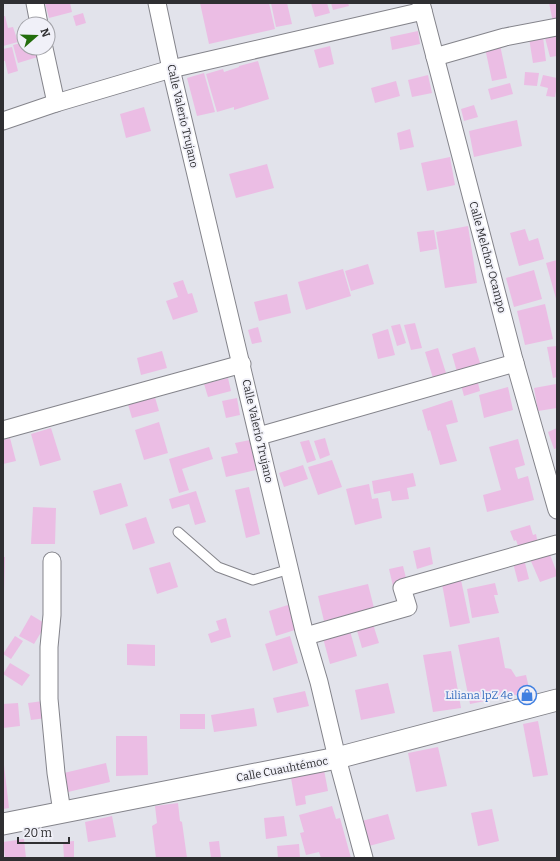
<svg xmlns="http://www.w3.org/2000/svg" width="560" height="861" viewBox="0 0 560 861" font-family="Bitter,serif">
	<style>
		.building { fill: #ebbde4 }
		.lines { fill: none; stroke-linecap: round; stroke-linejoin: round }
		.service-casing { stroke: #84848b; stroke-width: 11 }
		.minor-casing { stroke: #84848b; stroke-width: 19 }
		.tertiary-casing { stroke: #84848b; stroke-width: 23 }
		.service { stroke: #fff; stroke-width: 9 }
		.minor { stroke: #fff; stroke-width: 17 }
		.tertiary { stroke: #fff; stroke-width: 21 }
		.labels { text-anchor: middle; stroke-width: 3.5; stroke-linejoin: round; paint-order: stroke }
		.street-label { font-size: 11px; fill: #2f2f32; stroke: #f0f0f8 }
		.shop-label { font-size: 11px; fill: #366cbe; stroke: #f0f0f8; text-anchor: end }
	</style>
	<rect width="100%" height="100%" fill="#e2e3eb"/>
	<g class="building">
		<path d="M45,3H70L72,12L49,18Z"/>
		<path d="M200,3H269L275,29L209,44Z"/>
		<path d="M271,3H287L292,24L276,27Z"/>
		<path d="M311,3H327L330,13L315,17Z"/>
		<path d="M331,3H348L349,6L333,10Z"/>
		<path d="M549,3H557V22H553Z"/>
		<path d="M83,13L86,23L76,26L73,16Z"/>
		<path d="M3,16H5L8,28L13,27L18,42L3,46Z"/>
		<path d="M418,31L420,44L392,50L390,37Z"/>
		<path d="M557,31V56L550,57L544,34Z"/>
		<path d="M543,37L546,61L533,63L529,38Z"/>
		<path d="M24,42V48H38L41,56L18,63L13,45Z"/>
		<path d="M500,45L507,78L492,81L485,48Z"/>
		<path d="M330,46L334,64L319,68L314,50Z"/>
		<path d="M12,47L18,71L8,74L5,61H3V49Z"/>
		<path d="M258,61L269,99L234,110V107L217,112L206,74L223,69L224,72L239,67V66Z"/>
		<path d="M525,72L539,73L537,86L524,85Z"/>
		<path d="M204,73L215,112L197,116L187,78Z"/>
		<path d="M428,75L432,93L412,97L408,80Z"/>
		<path d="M543,75L557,78V86L555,97L546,96L548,88L540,86Z"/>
		<path d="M396,81L400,96L375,103L371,88Z"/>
		<path d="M510,83L513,94L491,100L488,89Z"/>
		<path d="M474,105L478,117L464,121L461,109Z"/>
		<path d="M144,107L151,131L126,138L120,114Z"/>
		<path d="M517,120L522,146L474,157L469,131Z"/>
		<path d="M410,129L414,147L400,150L397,133Z"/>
		<path d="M450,157L455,185L427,191L421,163Z"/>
		<path d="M267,164L274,188L236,198L229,174Z"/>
		<path d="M468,226L477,283L445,288L436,232Z"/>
		<path d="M525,229L529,241L538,238L544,259L519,266L510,233Z"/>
		<path d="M434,230L437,249L420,252L417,232Z"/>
		<path d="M557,260V302L546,263Z"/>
		<path d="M368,264L374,284L351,291L345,271Z"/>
		<path d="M343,269L351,296L306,310L298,282Z"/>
		<path d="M534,270L542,299L514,307L506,278Z"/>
		<path d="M183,280L188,294L192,293L198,312L173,320L166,301L178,297L173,283Z"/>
		<path d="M287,294L291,313L259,321L254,302Z"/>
		<path d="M545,304L553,339L525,345L517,311Z"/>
		<path d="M415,323L422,348L411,350L404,325Z"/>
		<path d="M400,324L406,343L397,346L391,326Z"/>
		<path d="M258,327L262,342L252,344L248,330Z"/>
		<path d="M388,329L395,355L378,359L372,334Z"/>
		<path d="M557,346V377L553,378L547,347Z"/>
		<path d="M475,347L481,366L457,372L452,354Z"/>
		<path d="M438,348L446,373L433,378L425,352Z"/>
		<path d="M162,351L167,368L141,375L137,358Z"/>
		<path d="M228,378L231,391L208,397L204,384Z"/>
		<path d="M477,379L480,391L464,396L461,385Z"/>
		<path d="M556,384L557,408L538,411L534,388Z"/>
		<path d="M508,387L513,410L484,418L479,395Z"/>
		<path d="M154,394L159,411L132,418L127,401Z"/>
		<path d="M237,398L240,415L226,418L222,401Z"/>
		<path d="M452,400L458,422L446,425L457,461L440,465L430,430L428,431L422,410Z"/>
		<path d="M159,422L168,453L144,460L135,430Z"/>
		<path d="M51,428L61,460L40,466L31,434Z"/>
		<path d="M557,428V448L554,449L548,432Z"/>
		<path d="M10,438L16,461L3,464V440Z"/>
		<path d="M325,438L330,455L320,459L314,441Z"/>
		<path d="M518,439L525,465L515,468L518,479L528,476L534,500L487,512L483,495L501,490L489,447Z"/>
		<path d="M250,440L256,470L226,477L221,457L238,453L235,443Z"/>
		<path d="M309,440L316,460L307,463L300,442Z"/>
		<path d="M209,447L213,459L182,469L189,490L179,493L169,459Z"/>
		<path d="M332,460L342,487L318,495L308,467Z"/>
		<path d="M303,465L308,479L284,487L279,473Z"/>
		<path d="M413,473L416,486L407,488L409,499L392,501L390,491L374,494L372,481Z"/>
		<path d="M121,483L128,506L100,515L93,491Z"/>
		<path d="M369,484L372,499L378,498L382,518L355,525L346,489Z"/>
		<path d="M249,487L260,534L246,538L235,490Z"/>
		<path d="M196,491L206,522L195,525L189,504L172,509L169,499Z"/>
		<path d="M33,507L56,508L55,544H31Z"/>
		<path d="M146,517L155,543L133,550L125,524Z"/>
		<path d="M530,525L533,535L536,534L539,549L521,554L516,540L514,541L510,531Z"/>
		<path d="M430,547L433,564L417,569L413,551Z"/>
		<path d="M549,552L557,573V576L540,582L530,559Z"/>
		<path d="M3,557H5L4,593H3Z"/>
		<path d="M524,559L529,579L518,582L513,563Z"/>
		<path d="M170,562L178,587L157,594L149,568Z"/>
		<path d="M403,566L407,582L393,586L389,569Z"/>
		<path d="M461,580L470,623L450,627L442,584Z"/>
		<path d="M495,583L498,595H494L499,613L472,618L467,589Z"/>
		<path d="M368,584L374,608L324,621L318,596Z"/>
		<path d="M291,604L298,629L276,636L269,611Z"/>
		<path d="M31,615L46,624L34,644L19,636Z"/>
		<path d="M226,618L231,637L211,643L208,634L219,630L216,621Z"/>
		<path d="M372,621L379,643L362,648L356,627Z"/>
		<path d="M350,631L357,656L330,664L323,638Z"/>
		<path d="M15,636L23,641L11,659L3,654Z"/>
		<path d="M290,636L298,663L273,671L265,644Z"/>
		<path d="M499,637L505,668L511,669L516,677L526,675L530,692L470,704L458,645Z"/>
		<path d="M127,644L155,645V666L127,665Z"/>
		<path d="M451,651L461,708L433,712L423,655Z"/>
		<path d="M10,663L30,675L22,686L3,674Z"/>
		<path d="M388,683L395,713L361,720L355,690Z"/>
		<path d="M305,691L309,706L277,713L273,698Z"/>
		<path d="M43,701L46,718L31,720L28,703Z"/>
		<path d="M18,703L20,726L3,728V704Z"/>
		<path d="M254,708L257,726L214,732L211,715Z"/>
		<rect x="180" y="714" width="25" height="15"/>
		<path d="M538,721L548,775L533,777L523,724Z"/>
		<path d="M116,736H147L148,775L116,776Z"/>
		<path d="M438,747L447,786L416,792L408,753Z"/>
		<path d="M106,763L110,782L68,792L64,773Z"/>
		<path d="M3,765H4L9,808L3,809Z"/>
		<path d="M324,770L328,791L305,796L306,804L296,806L291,778Z"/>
		<path d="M178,803L180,821L182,822L187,858H156L152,826L157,823L155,806Z"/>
		<path d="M332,806L336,819L340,818L351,858H321L319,852L306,855L300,833L304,832L299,815Z"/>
		<path d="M492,809L499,841L478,846L471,813Z"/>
		<path d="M388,814L395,839L369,846L362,821Z"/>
		<path d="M112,816L116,837L88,842L85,822Z"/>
		<path d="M284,816L287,836L266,839L264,818Z"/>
		<path d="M24,839L26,858H5L3,842Z"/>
		<path d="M74,841V858H64L63,842Z"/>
		<path d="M219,841L221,858H211L209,842Z"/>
		<path d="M299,844L300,858H278L277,846Z"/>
	</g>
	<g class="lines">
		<g class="service-casing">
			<path id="service" d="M178,532L218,567L253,580L290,569"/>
		</g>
		<g class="minor-casing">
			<g id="minor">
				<path d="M35,3L39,24"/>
				<path d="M157,3L171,69L304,631L319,682L337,758L364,858"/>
				<path d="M421,3L513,356L557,510"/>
				<path d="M44,48L56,103"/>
				<path d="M435,57L505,37L557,27"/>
				<path d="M3,121L56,103L171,69L423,11"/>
				<path d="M3,430L242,364"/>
				<path d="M259,436L515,363"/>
				<path d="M52,561V615L49,647V699L56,773L62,812"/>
				<path d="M306,636L408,607L402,588L557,544"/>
			</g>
		</g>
		<g class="tertiary-casing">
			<path id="tertiary" d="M3,824L337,758L557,700"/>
		</g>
		<use href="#service" class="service"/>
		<use href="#minor" class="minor"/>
		<use href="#tertiary" class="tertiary"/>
	</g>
	<defs>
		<g id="shop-ring" transform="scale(1)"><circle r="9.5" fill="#f0f0f8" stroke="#3f7fe0" stroke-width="1.5"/><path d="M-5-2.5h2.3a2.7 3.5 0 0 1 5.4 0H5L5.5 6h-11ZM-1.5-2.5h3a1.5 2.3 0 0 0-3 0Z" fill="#3f7fe0"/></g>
	</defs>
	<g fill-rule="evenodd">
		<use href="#shop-ring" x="527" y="695"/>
	</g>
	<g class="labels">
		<g class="street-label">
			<text transform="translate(183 116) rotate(77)" y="4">Calle Valerio Trujano</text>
			<text transform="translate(488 257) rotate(75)" y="4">Calle Melchor Ocampo</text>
			<text transform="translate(258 431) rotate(77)" y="4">Calle Valerio Trujano</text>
			<text transform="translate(282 769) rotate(-11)" y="4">Calle Cuauhtémoc</text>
		</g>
		<g class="shop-label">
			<text x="513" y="699">Liliana lpZ 4e</text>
		</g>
	</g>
	<rect width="560" height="861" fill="none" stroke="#2f2f32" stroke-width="8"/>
	<g transform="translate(36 36) rotate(70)"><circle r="19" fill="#f0f0f8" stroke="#a3a3a9"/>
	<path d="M0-3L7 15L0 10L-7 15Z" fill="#236d0c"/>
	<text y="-6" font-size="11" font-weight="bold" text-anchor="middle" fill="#2f2f32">N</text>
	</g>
	<path d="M18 837v6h51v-6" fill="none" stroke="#2f2f32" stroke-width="2"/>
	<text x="24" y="837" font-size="12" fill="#2f2f32" stroke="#f0f0f8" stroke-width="3" paint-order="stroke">20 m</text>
</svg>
